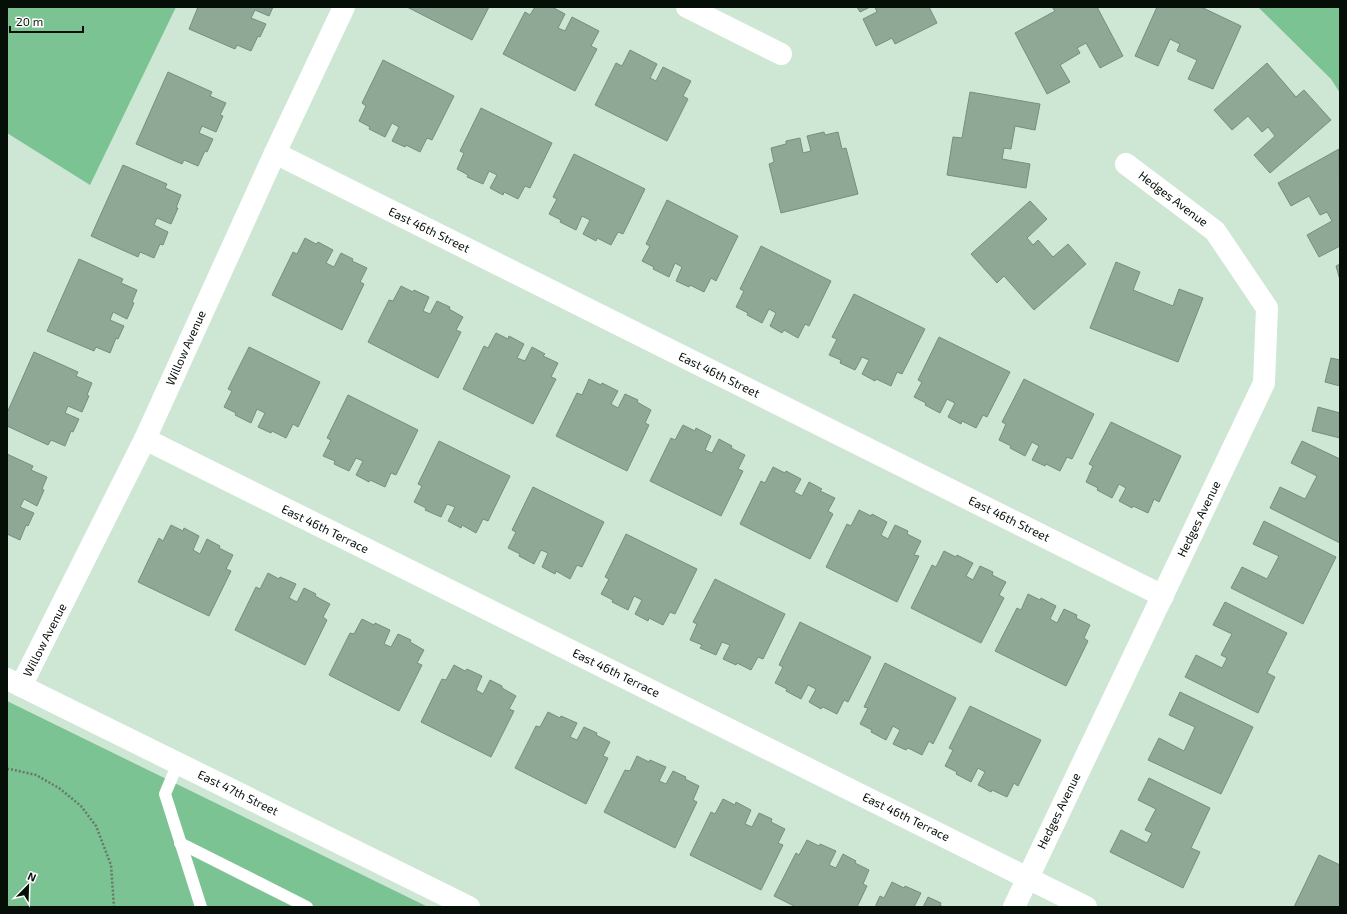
<svg xmlns="http://www.w3.org/2000/svg" width="1347" height="914" viewBox="0 0 1347 914" font-family="'Exo 2',sans-serif">
	<style>
		.green { fill: #7cc394 }
		.building { fill: #8fa896; stroke: #768e7d }
		.lines { fill: none; stroke-linecap: round; stroke-linejoin: round }
		.path { stroke: #66776b; stroke-width: 2.5; stroke-dasharray: 2 2; stroke-linecap: butt }
		.lane { stroke: #fff; stroke-width: 12 }
		.street { stroke: #fff; stroke-width: 22 }
		.secondary { stroke: #fff; stroke-width: 22 }
		.labels { text-anchor: middle; stroke-width: 3; stroke-linejoin: round; paint-order: stroke }
		.street-label { font-size: 12px; fill: #060e08; stroke: #fff }
	</style>
	<rect width="100%" height="100%" fill="#cde7d4"/>
	<g class="green">
		<path d="M7,7H176L90,185L7,133Z"/>
		<path d="M1258,7H1340V93L1331,79Z"/>
		<path d="M7,701L428,907H7Z"/>
	</g>
	<g class="building">
		<path d="M198,7H273L269,16L255,10L251,18L266,24L260,37L258,36L251,51L237,45L235,49L189,29Z"/>
		<path d="M407,7H489L472,40Z"/>
		<path d="M535,7H552L565,14L558,28L565,31L572,17L599,31L591,46L597,49L575,91L503,54L525,12L530,15Z"/>
		<path d="M857,7H870L860,12Z"/>
		<path d="M875,7H929L937,23L895,44L892,38L876,46L863,19L877,12Z"/>
		<path d="M1052,7H1097L1123,56L1100,68L1086,43L1077,48L1080,53L1060,65L1070,82L1047,94L1015,33L1055,11Z"/>
		<path d="M1157,7H1201L1241,26L1213,89L1188,79L1197,60L1177,51L1180,44L1170,39L1158,66L1135,56Z"/>
		<path d="M630,50L657,64L650,78L656,81L663,67L691,81L683,96L688,99L667,141L595,105L616,63L622,66Z"/>
		<path d="M383,60L454,96L432,140L427,138L420,152L406,145L405,147L392,141L399,127L392,123L385,137L369,129L370,127L359,121L366,106L362,103Z"/>
		<path d="M1267,63L1296,97L1304,90L1331,120L1270,173L1254,155L1275,136L1268,127L1262,132L1248,116L1232,130L1214,110Z"/>
		<path d="M168,72L212,92L210,96L226,103L220,115L223,116L216,132L202,126L199,133L213,139L207,152L205,151L198,166L184,160L182,164L136,144Z"/>
		<path d="M970,92L1040,104L1035,130L1015,126L1011,149L1004,148L1002,159L1030,164L1026,188L947,175L953,137L962,138Z"/>
		<path d="M481,108L552,143L530,188L525,186L518,199L504,192L503,195L490,188L497,175L489,171L483,184L467,177L468,175L457,169L464,153L460,151Z"/>
		<path d="M824,132L825,135L838,132L842,149L846,148L858,194L781,213L769,164L774,162L771,148L786,144V141L800,138L803,153L811,151L807,136Z"/>
		<path d="M1339,149L1340,246L1319,257L1307,235L1332,221L1327,212L1320,215L1309,196L1291,206L1278,183Z"/>
		<path d="M574,154L645,189L623,234L618,232L611,245L597,238L596,241L583,234L590,220L582,216L576,230L560,222L561,220L549,214L557,199L553,197Z"/>
		<path d="M123,165L167,184L165,188L181,195L176,208H178L171,224L157,218L154,225L168,232L163,245L160,244L154,258L140,252L138,257L91,236Z"/>
		<path d="M667,200L738,236L716,281L711,278L704,292L690,285L689,287L676,281L682,267L675,263L669,277L653,269L654,267L642,261L650,246L646,244Z"/>
		<path d="M1030,201L1047,219L1027,238L1033,245L1038,240L1053,257L1068,244L1086,264L1034,310L1004,276L997,283L971,254Z"/>
		<path d="M305,238L316,244L318,242L333,250L326,263L334,267L341,253L353,259L352,261L367,268L360,282L364,284L342,330L272,295L293,252L297,254Z"/>
		<path d="M761,246L831,281L809,326L805,324L798,338L784,330L782,333L770,326L776,313L769,309L762,323L747,315L748,313L736,307L744,291L740,289Z"/>
		<path d="M79,259L123,279L121,283L137,290L132,302L134,303L127,319L113,312L110,320L124,326L118,339L116,338L110,353L96,347L94,351L47,331Z"/>
		<path d="M1116,262L1140,272L1133,290L1173,306L1179,289L1203,298L1178,362L1090,328Z"/>
		<path d="M1340,264V280L1336,266Z"/>
		<path d="M401,286L413,292L414,290L429,297L423,311L430,314L437,301L450,307L449,309L463,317L456,330L461,332L438,378L368,342L389,300L393,301Z"/>
		<path d="M854,294L925,329L902,374L897,372L891,386L876,379L875,381L862,374L869,360L862,357L855,370L840,363L841,360L829,355L837,339L832,337Z"/>
		<path d="M496,333L508,339L509,336L524,344L517,358L525,361L532,347L545,354L543,356L558,363L551,377L556,379L533,424L463,389L484,346L488,348Z"/>
		<path d="M939,337L1010,372L987,417L983,415L976,428L962,421L961,424L948,417L955,403L947,399L940,413L925,405L926,403L914,397L922,382L918,380Z"/>
		<path d="M249,347L320,382L298,427L293,424L286,438L272,431L271,433L258,427L265,413L257,409L251,423L235,415L236,413L224,407L232,391L228,389Z"/>
		<path d="M34,352L78,372L76,376L92,383L87,395L89,396L82,412L68,406L65,413L79,419L73,432L71,431L65,446L51,440L48,445L7,426V413Z"/>
		<path d="M1331,358L1340,360V386L1325,382Z"/>
		<path d="M589,379L601,385L602,383L618,391L611,404L618,408L625,394L638,400L637,402L651,410L645,423L649,425L627,471L556,436L577,393L582,395Z"/>
		<path d="M1024,379L1094,414L1072,459L1067,457L1060,471L1046,464L1045,466L1032,460L1039,446L1032,442L1025,456L1010,448L1011,446L999,440L1006,424L1002,422Z"/>
		<path d="M348,395L418,430L396,475L391,473L385,487L370,480L369,482L356,475L363,461L356,458L349,471L334,464L335,461L323,456L331,440L327,438Z"/>
		<path d="M1318,407L1340,413V438L1312,431Z"/>
		<path d="M1111,422L1181,456L1159,502L1154,499L1148,513L1133,506L1132,508L1119,501L1126,488L1119,484L1112,498L1097,490L1098,488L1086,482L1093,466L1089,464Z"/>
		<path d="M683,425L695,431L696,428L711,436L705,450L712,453L719,439L732,446L731,448L745,455L738,469L743,471L721,516L650,481L671,438L675,440Z"/>
		<path d="M439,441L510,476L488,521L483,519L476,533L462,525L461,528L448,521L455,507L447,504L441,517L425,510L426,508L414,502L422,486L418,484Z"/>
		<path d="M1302,441L1340,459V543L1270,508L1280,487L1305,499L1317,476L1291,463Z"/>
		<path d="M7,454L33,466L31,470L47,477L42,489L44,490L37,506L24,499L20,507L34,513L28,526L26,525L20,540L7,534Z"/>
		<path d="M773,467L785,473L786,471L801,479L794,492L802,496L809,482L822,489L820,491L835,498L828,511L833,514L810,559L740,524L761,481L765,483Z"/>
		<path d="M533,487L604,522L582,567L577,565L570,579L556,571L555,574L542,567L548,553L541,550L534,564L519,556L520,554L508,548L516,532L512,530Z"/>
		<path d="M859,510L871,516L872,514L887,522L881,535L888,539L895,525L908,531L907,534L921,541L914,555L919,556L897,602L826,567L847,524L851,526Z"/>
		<path d="M1264,521L1336,557L1303,624L1231,588L1242,567L1267,579L1279,556L1253,544Z"/>
		<path d="M171,525L183,531L184,528L199,536L193,550L200,554L207,539L220,546L219,548L233,555L226,569L231,571L209,616L138,582L159,538L163,541Z"/>
		<path d="M626,534L697,569L675,614L670,612L663,625L649,618L648,621L635,614L642,600L634,596L628,610L612,602L613,600L601,594L609,579L605,577Z"/>
		<path d="M944,551L956,557L957,555L973,563L966,576L973,580L980,566L993,572L992,575L1006,582L999,595L1004,598L981,643L911,608L932,565L936,567Z"/>
		<path d="M268,573L279,579L280,577L296,584L289,598L297,602L304,588L316,594L315,596L330,604L323,617L327,620L305,665L235,630L256,587L260,589Z"/>
		<path d="M715,579L785,614L763,659L758,657L751,670L737,663L736,665L723,659L730,645L722,642L716,655L700,648L702,645L690,640L697,624L693,622Z"/>
		<path d="M1028,594L1040,600L1041,598L1056,606L1050,619L1057,623L1064,609L1077,615L1076,618L1090,625L1084,638L1088,641L1066,686L995,651L1017,608L1021,610Z"/>
		<path d="M1225,602L1287,633L1267,673L1275,677L1258,713L1185,677L1196,655L1222,668L1227,658L1221,655L1232,634L1213,625Z"/>
		<path d="M362,619L374,625L375,623L390,630L384,644L391,647L398,634L411,640L410,642L424,650L417,663L422,665L399,711L329,675L350,633L354,634Z"/>
		<path d="M800,622L871,657L848,702L844,700L837,714L823,707L821,709L809,702L816,689L808,685L801,699L786,691L787,689L775,683L783,667L779,665Z"/>
		<path d="M885,663L956,698L933,744L929,741L922,755L908,748L906,750L893,744L900,730L893,726L886,740L871,732L872,730L860,724L868,708L864,707Z"/>
		<path d="M454,665L465,671L467,669L482,676L476,690L483,694L490,680L502,686V688L516,696L509,709L514,711L491,757L421,722L442,679L446,680Z"/>
		<path d="M1180,692L1253,727L1221,794L1148,760L1159,738L1184,751L1195,727L1169,715Z"/>
		<path d="M970,706L1041,740L1018,786L1014,783L1007,797L992,790L991,792L978,785L985,772L978,768L971,782L956,774L957,772L945,766L953,750L949,748Z"/>
		<path d="M548,712L560,718L561,716L577,723L570,737L577,740L584,727L597,733L596,735L610,742L603,756L608,758L586,804L515,768L536,726L540,727Z"/>
		<path d="M637,756L649,762L650,760L666,767L659,781L666,784L673,771L686,777L685,779L699,786L693,800L697,802L675,848L604,812L625,770L630,771Z"/>
		<path d="M1149,778L1210,808L1191,848L1200,852L1183,888L1110,852L1121,830L1147,843L1152,833L1145,830L1156,809L1138,800Z"/>
		<path d="M723,799L735,805L736,802L751,810L745,824L752,827L759,813L772,819L771,822L785,829L778,843L783,845L761,890L690,855L711,812L715,814Z"/>
		<path d="M807,840L819,846L820,844L836,851L829,865L836,868L843,854L856,861L855,863L869,870L863,884L867,886L857,907H796L774,896L796,853L799,855Z"/>
		<path d="M1319,855L1340,865V907H1294Z"/>
		<path d="M892,882L904,888L905,886L921,893L914,907H875L880,896L884,898Z"/>
		<path d="M928,897L941,903L940,905L943,907H923Z"/>
	</g>
	<g class="lines">
		<path class="path" d="M7,769H10L36,775L59,788L81,806L96,826L111,865L114,907"/>
		<g class="lane">
			<path d="M178,763L165,794L201,907"/>
			<path d="M180,843L307,907"/>
		</g>
		<g class="street">
			<path d="M687,7L781,54"/>
			<path d="M275,153L1163,596"/>
			<path d="M145,439L1086,907"/>
			<path d="M21,686L145,439L275,153L344,7"/>
			<path d="M1014,907L1264,383L1267,308L1215,231L1126,164"/>
		</g>
		<path class="secondary" d="M7,679L469,907"/>
	</g>
	<g class="labels">
		<g class="street-label">
			<text transform="translate(1173 199) rotate(37)" y="4">Hedges Avenue</text>
			<text transform="translate(429 230) rotate(26)" y="4">East 46th Street</text>
			<text transform="translate(186 348) rotate(-66)" y="4">Willow Avenue</text>
			<text transform="translate(719 375) rotate(26)" y="4">East 46th Street</text>
			<text transform="translate(1009 519) rotate(26)" y="4">East 46th Street</text>
			<text transform="translate(1199 519) rotate(-64)" y="4">Hedges Avenue</text>
			<text transform="translate(325 529) rotate(26)" y="4">East 46th Terrace</text>
			<text transform="translate(45 640) rotate(-63)" y="4">Willow Avenue</text>
			<text transform="translate(616 673) rotate(26)" y="4">East 46th Terrace</text>
			<text transform="translate(238 793) rotate(26)" y="4">East 47th Street</text>
			<text transform="translate(1059 811) rotate(-64)" y="4">Hedges Avenue</text>
			<text transform="translate(906 817) rotate(26)" y="4">East 46th Terrace</text>
		</g>
	</g>
	<rect width="1347" height="914" fill="none" stroke="#060e08" stroke-width="16"/>
	<g transform="translate(28 886) rotate(23)" stroke="#ffffff" stroke-width="3" paint-order="stroke">
	<path d="M0-3L7 15L0 10L-7 15Z" fill="#060e08"/>
	<text y="-6" font-size="11" font-weight="bold" text-anchor="middle" fill="#060e08">N</text>
	</g>
	<path d="M10 26v6h73v-6" fill="none" stroke="#060e08" stroke-width="2"/>
	<text x="16" y="26" font-size="12" fill="#060e08" stroke="#ffffff" stroke-width="3" paint-order="stroke">20 m</text>
</svg>
